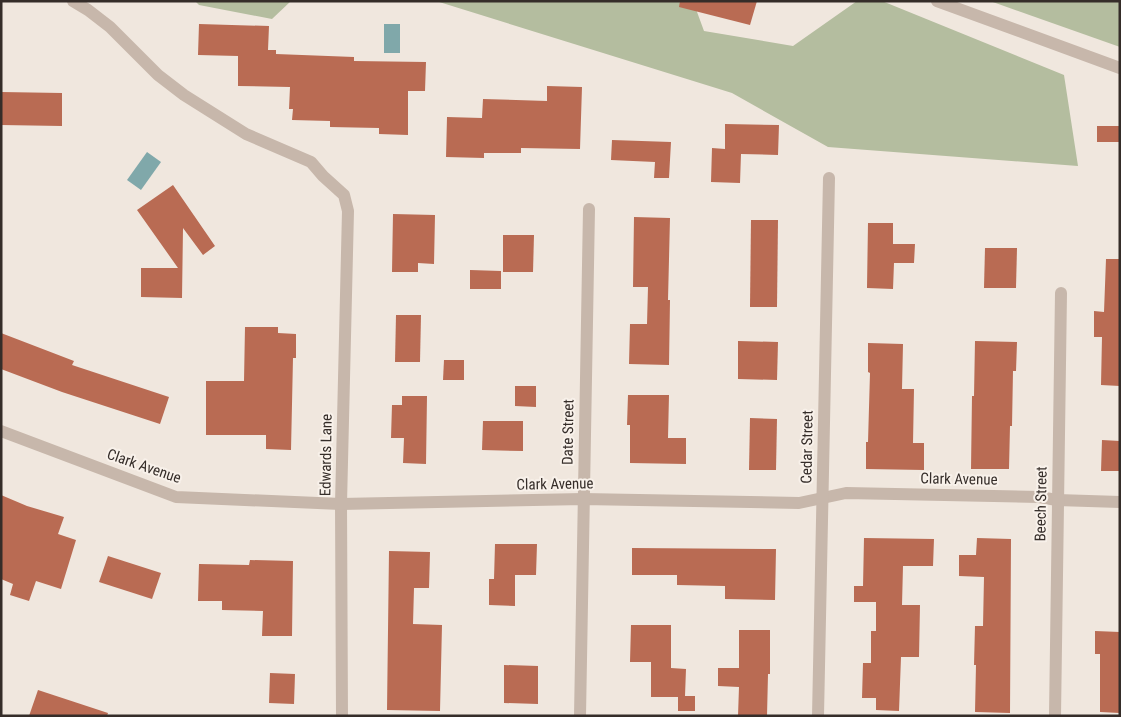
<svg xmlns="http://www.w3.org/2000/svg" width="1121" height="717" viewBox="0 0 1121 717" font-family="'Roboto Condensed',sans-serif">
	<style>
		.green { fill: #b4bd9f }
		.water { fill: #80a8aa }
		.building { fill: #b96b53 }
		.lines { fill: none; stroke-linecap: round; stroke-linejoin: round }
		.minor { stroke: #c7b7ab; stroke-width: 12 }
		.tertiary { stroke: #c7b7ab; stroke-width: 12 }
		.labels { text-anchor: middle; stroke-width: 4; stroke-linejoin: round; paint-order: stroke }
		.street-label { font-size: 15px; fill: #352d29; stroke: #f8f1ea }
	</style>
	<rect width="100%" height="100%" fill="#f0e7de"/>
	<g class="green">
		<path d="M195,1H291L272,19L199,5Z"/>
		<path d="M436,1H693L704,31L793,46L857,1H882L1064,75L1078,166L828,147L732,93Z"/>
		<path d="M990,1H1120V47Z"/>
	</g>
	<g class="water">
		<rect x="384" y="24" width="16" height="29"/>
		<path d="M147,152L161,162L141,190L127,180Z"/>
	</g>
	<g class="building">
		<path d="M680,1H757L750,25L679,7Z"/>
		<path d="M199,24L269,26L268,50H276V54L354,57V61L426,62L425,91H408V135L379,134V128L330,127V121L292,120L293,109H289L290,87L238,86V56L198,55Z"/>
		<path d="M547,86L582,87L580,149L521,148V153H484V158L446,157L447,117L482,118L483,99L547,101Z"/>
		<path d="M1,92L62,93V126L1,125Z"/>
		<path d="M725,124L779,125L778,155L741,154L740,183L711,182L712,148L725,149Z"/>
		<rect x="1097" y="126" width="23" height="16"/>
		<path d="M612,140L671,142L669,178H654L655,162L611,160Z"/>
		<path d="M173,185L215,246L203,255L183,228L182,298L141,297V268H178L137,210Z"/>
		<path d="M393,214L435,215L434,264L418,263V272H392Z"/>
		<path d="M634,217L670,218L668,300H670L669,365L629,364L630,324H647L648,287H633Z"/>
		<path d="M751,220H778L777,307H750Z"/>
		<path d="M868,223H893V244H915L914,263H894L893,289L867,288Z"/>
		<path d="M503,235H534L533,272H503Z"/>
		<path d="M985,248H1017L1016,288H984Z"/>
		<path d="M1106,259H1120V386L1101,385L1102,337H1094V311L1104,312Z"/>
		<path d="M470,270L501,271V289H470Z"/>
		<path d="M396,315H421L420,362H395Z"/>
		<path d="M245,327H278V333L296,334V358H293L291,450L266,449V435H206V381H244Z"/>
		<path d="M1,333L74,361L72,365L169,397L160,424L62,392L1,369Z"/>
		<path d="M738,341L778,342L777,380L738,379Z"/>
		<path d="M975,341L1017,342L1016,371H1013L1012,426H1010L1009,469H971L972,396H974Z"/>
		<path d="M868,343L903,344L902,389H914L913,443H924V470L866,469V442H868L870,373L868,372Z"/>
		<path d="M444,360H464V380H443Z"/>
		<path d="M515,386H536V407L515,406Z"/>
		<path d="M628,395H669L668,438H686V464L630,463V425H627Z"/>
		<path d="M402,396H427L426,464L403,463L404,438H391L392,405H402Z"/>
		<path d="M750,418L777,419L776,470H749Z"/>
		<path d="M483,421H523V451L482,450Z"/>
		<path d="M1102,440L1120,441V471H1101Z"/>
		<path d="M1,495L27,506L64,517L58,534L76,540L61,589L36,581L29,601L10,595L13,584L1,579Z"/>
		<path d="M864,538L934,539L933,566H903L902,605H920L919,657H901L899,711L876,710V698H862L863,663H871V631H876V602H854V586H863Z"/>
		<path d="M977,538L1011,539L1010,713L975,712L976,665H974L975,626H983L984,577L959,576V555H976Z"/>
		<path d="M495,544H537L536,575H515V606L489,605V579H494Z"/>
		<path d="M632,548L776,549L775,600L725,599V586L677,585V575H632Z"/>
		<path d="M389,551L430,552L429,588H414L413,624L442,625L440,711L387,710Z"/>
		<path d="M108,556L161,573L152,599L99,582Z"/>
		<path d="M250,560L293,561L292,636H262L263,611L222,610V601H198L199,564L249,565Z"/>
		<path d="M631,625H671V668L686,669L685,696H695V711H678V697H651V662H630Z"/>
		<path d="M739,630H770V674H768L767,716H738L739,687L718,686V668H739Z"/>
		<path d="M1095,631L1120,632V713L1100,712V654H1095Z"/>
		<path d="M504,665L538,666V704L504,703Z"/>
		<path d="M270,673L295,674L294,704L269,703Z"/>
		<path d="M38,690L108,713L107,716H29Z"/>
	</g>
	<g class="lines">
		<g class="minor">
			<path d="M73,1L88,10L110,27L158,75L184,95L246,134L311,162L323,176L344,195L348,211L341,504L342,716"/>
			<path d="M1,431L176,497L341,504L583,499L799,503L846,493L1039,497L1057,500L1120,502"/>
			<path d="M580,716L589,209"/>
			<path d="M818,716L829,178"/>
			<path d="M1055,716L1061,293"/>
		</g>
		<path class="tertiary" d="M937,1L1120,68"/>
	</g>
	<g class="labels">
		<g class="street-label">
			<text transform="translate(568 432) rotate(-89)" y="5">Date Street</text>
			<text transform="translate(807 447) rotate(-89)" y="5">Cedar Street</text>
			<text transform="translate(326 455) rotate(-89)" y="5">Edwards Lane</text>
			<text transform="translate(144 466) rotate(19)" y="5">Clark Avenue</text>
			<text transform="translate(959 479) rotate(1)" y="5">Clark Avenue</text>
			<text transform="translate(555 484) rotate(-1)" y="5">Clark Avenue</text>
			<text transform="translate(1041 504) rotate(-89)" y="5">Beech Street</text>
		</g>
	</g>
	<rect width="1121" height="717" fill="none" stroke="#352d29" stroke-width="5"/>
</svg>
